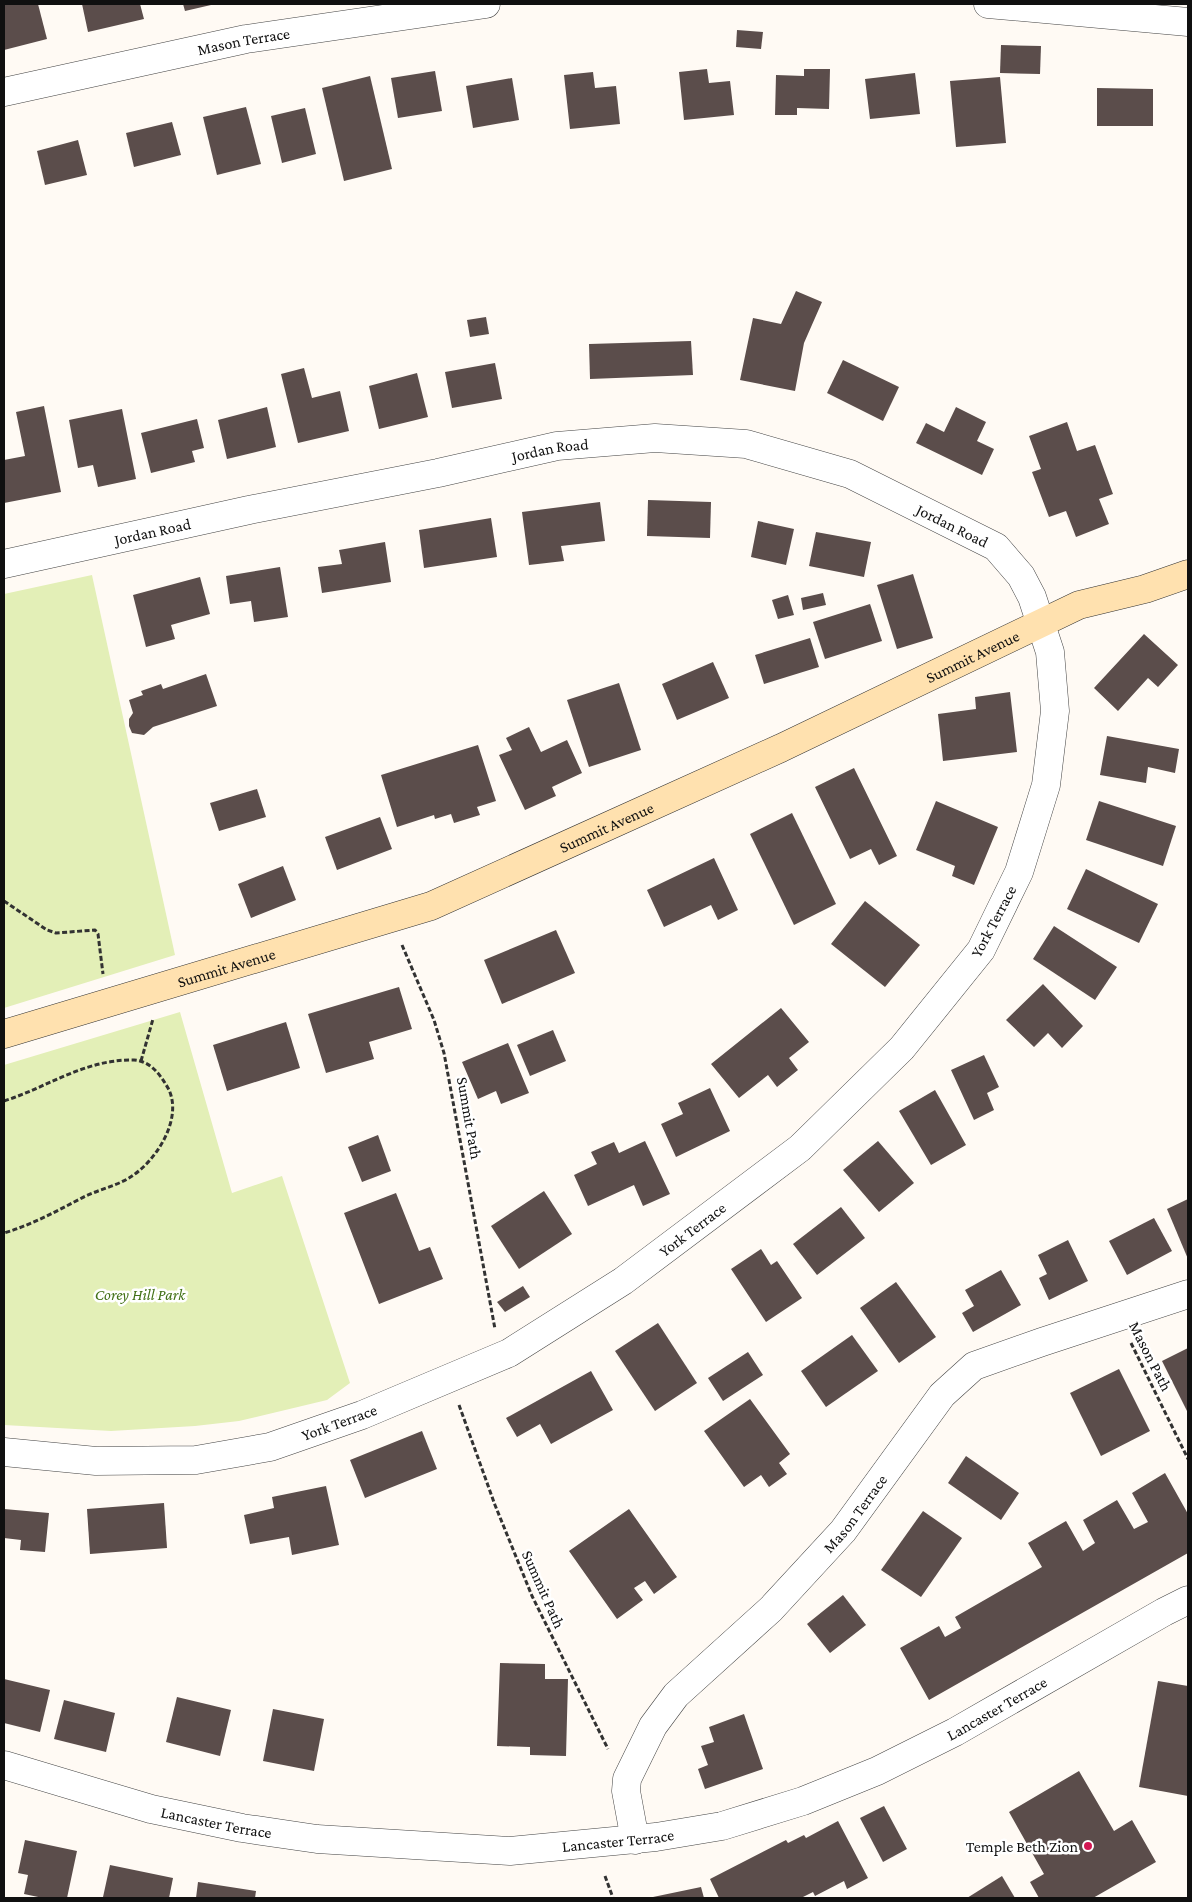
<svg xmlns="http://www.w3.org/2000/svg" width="1192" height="1902" viewBox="0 0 1192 1902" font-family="'Crimson Pro',serif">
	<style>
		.green { fill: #e3efb7 }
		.building { fill: #5b4d4b }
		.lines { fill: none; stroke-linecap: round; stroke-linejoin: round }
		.street-casing { stroke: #434343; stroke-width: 29 }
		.secondary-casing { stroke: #323232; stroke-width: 29 }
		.path { stroke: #323232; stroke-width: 3; stroke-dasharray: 5 2.5; stroke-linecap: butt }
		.street { stroke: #fff; stroke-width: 28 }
		.secondary { stroke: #ffe1af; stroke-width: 28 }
		.poi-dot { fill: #d21752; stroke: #fff; stroke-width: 2 }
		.labels { text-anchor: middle; stroke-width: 5; stroke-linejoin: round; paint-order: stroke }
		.street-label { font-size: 16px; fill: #101010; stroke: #fff }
		.park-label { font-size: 16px; font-style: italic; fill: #427117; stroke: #fff }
		.poi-label { font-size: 16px; fill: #101010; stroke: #fff; text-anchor: end }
	</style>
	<rect width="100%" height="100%" fill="#fffaf4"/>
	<g class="green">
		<path d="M92,575L175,955L4,1008V594Z"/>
		<path d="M180,1012L232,1193L282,1176L350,1383L327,1400L239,1421L195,1426L111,1431L4,1425V1065Z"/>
	</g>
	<g class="building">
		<path d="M10,4H38L47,39L4,50V5Z"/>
		<path d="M82,4H140L144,19L88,32Z"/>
		<path d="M183,4H211V5L185,11Z"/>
		<path d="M737,30L763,32L761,49L736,47Z"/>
		<path d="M1001,45L1041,46L1040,74L1000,73Z"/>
		<path d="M707,69L709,83L730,81L734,115L684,120L679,72Z"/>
		<path d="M804,69H830L829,109L797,108V115H775L776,75L804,76Z"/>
		<path d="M435,71L442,111L398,118L391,78Z"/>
		<path d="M593,72L595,88L616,86L620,124L570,129L564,75Z"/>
		<path d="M915,73L920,114L870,119L865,79Z"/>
		<path d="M370,76L392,169L344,181L322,88Z"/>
		<path d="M1000,77L1006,143L956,147L950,81Z"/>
		<path d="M512,78L519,120L473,128L466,86Z"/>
		<path d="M1097,88L1153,89V126H1097Z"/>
		<path d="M246,107L261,164L217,175L203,117Z"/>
		<path d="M305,108L316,154L282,163L271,116Z"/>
		<path d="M172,122L181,155L134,167L126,133Z"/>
		<path d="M78,140L87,175L45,185L37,151Z"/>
		<path d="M796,291L822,302L804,343L795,391L740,380L753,318L781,324Z"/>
		<path d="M486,317L489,334L470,337L467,320Z"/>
		<path d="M691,341L693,375L590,379L589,344Z"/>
		<path d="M843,360L899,387L883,421L827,393Z"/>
		<path d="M495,363L502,399L452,408L445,372Z"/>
		<path d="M304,368L312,398L340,391L349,431L298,443L281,374Z"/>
		<path d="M417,373L428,417L379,429L369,386Z"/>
		<path d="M44,406L61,492L4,503V460L25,456L16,412Z"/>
		<path d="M267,407L276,447L227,459L218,420Z"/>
		<path d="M956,407L986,422L977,441L994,449L982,475L916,443L926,423L944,432Z"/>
		<path d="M122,409L136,479L98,487L93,465L78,468L69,420Z"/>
		<path d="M197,419L204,448L192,451L195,462L151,473L141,433Z"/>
		<path d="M1067,422L1077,451L1095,445L1113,494L1099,499L1109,524L1076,537L1066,511L1049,517L1032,472L1041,469L1029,436Z"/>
		<path d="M648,500L711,502L710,538L647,536Z"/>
		<path d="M600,502L605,541L561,546L564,561L529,565L522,512Z"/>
		<path d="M491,518L497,557L424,568L419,530Z"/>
		<path d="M758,521L794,529L786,565L751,557Z"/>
		<path d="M816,532L871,542L864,577L809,566Z"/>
		<path d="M385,542L391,582L322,593L318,567L342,564L339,550Z"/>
		<path d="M280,567L288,617L254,622L251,601L230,604L226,576Z"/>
		<path d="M913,574L933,638L897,649L877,585Z"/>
		<path d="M200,577L210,614L171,625L175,639L146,647L133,595Z"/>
		<path d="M823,593L826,605L803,610L801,598Z"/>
		<path d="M788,595L794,615L778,619L772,600Z"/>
		<path d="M870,604L882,641L825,659L813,622Z"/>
		<path d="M1144,634L1178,665L1158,687L1148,678L1118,711L1094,688Z"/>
		<path d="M810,638L819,667L764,684L755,655Z"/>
		<path d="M713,662L729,698L677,720L662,684Z"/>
		<path d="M206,674L217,706L153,727L144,735L132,733L129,726V719L133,713L129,700L143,695L141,691L161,684L163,689Z"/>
		<path d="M619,683L641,750L589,767L567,700Z"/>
		<path d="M1010,692L1017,752L943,761L938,714L976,709L975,697Z"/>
		<path d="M529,727L541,752L567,740L582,773L552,787L556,796L525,810L499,755L512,750L506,738Z"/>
		<path d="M1107,736L1179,749L1175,773L1148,767L1146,783L1100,775Z"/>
		<path d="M478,745L496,801L477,807L480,815L454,823L451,814L435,819L434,815L397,827L381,775Z"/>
		<path d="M854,768L897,856L879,865L871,849L850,859L815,787Z"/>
		<path d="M257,789L266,817L219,831L210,803Z"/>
		<path d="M936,801L998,827L974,885L952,876L955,866L916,850Z"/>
		<path d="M1099,801L1176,826L1163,866L1086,840Z"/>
		<path d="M792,813L836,904L794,925L750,834Z"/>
		<path d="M380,817L392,849L337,870L325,837Z"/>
		<path d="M714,858L738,910L718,920L711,905L664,927L647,890Z"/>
		<path d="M283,866L296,900L251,918L238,884Z"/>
		<path d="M1086,869L1158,904L1139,943L1067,909Z"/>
		<path d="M865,901L920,945L885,987L831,944Z"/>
		<path d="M1054,926L1117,967L1095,1000L1033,959Z"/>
		<path d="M556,930L575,973L502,1004L484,960Z"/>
		<path d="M1043,984L1083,1026L1062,1048L1048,1033L1034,1047L1006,1020Z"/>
		<path d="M399,987L412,1029L369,1042L374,1059L326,1073L308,1014Z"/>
		<path d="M781,1008L809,1042L789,1058L798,1070L777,1087L768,1075L739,1098L711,1064Z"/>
		<path d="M286,1022L300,1068L227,1091L213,1045Z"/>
		<path d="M553,1030L566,1061L530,1076L517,1045Z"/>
		<path d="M508,1043L529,1093L501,1104L496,1091L478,1099L462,1062Z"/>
		<path d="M984,1055L999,1087L987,1093L994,1110L974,1120L951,1070Z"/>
		<path d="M710,1088L730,1131L676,1157L661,1124L683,1114L678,1103Z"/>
		<path d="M935,1090L966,1145L931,1165L899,1111Z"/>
		<path d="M378,1135L391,1171L362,1182L348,1147Z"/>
		<path d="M645,1141L670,1194L643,1206L634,1185L588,1206L574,1175L597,1164L591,1152L614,1142L619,1153Z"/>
		<path d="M878,1141L914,1183L879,1212L843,1170Z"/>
		<path d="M544,1191L572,1234L519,1269L491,1226Z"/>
		<path d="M396,1193L419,1251L430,1247L443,1279L379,1304L344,1213Z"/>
		<path d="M1188,1199V1259L1167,1209Z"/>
		<path d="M841,1207L865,1238L817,1275L793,1244Z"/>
		<path d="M1154,1218L1172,1251L1127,1275L1109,1241Z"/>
		<path d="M1068,1240L1088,1281L1049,1300L1039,1278L1047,1274L1038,1255Z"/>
		<path d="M761,1249L771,1265L777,1261L802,1298L766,1322L731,1269Z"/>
		<path d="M1001,1270L1021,1305L973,1332L962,1313L974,1306L965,1290Z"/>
		<path d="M896,1282L936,1337L899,1363L860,1308Z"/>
		<path d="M523,1286L530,1297L505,1312L497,1302Z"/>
		<path d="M658,1323L697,1383L655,1411L615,1351Z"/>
		<path d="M852,1335L878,1371L826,1407L801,1371Z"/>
		<path d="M1188,1348V1413L1162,1361Z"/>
		<path d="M748,1352L763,1375L723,1401L708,1378Z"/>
		<path d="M1119,1369L1150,1431L1101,1456L1070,1393Z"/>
		<path d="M591,1371L613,1410L551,1444L540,1424L517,1437L506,1418Z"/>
		<path d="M750,1399L790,1454L779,1463L787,1474L769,1487L761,1475L744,1487L704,1431Z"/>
		<path d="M422,1431L437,1469L365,1498L350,1460Z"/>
		<path d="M966,1456L1019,1493L1001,1520L948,1483Z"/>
		<path d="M1165,1473L1188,1514V1553L929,1700L900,1648L939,1626L945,1637L961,1628L955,1617L1042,1567L1028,1543L1066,1521L1083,1551L1095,1543L1083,1520L1117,1500L1134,1529L1148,1522L1132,1493Z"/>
		<path d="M326,1486L339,1545L292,1555L289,1537L250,1544L244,1515L274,1508L272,1497Z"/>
		<path d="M164,1503L167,1548L90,1554L87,1509Z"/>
		<path d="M4,1509L49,1513L45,1552L20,1550L21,1540L4,1538Z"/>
		<path d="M629,1509L677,1577L654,1594L645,1581L634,1588L643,1600L617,1619L569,1551Z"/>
		<path d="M923,1511L962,1538L921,1597L881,1570Z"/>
		<path d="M843,1595L866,1625L830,1653L807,1624Z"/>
		<path d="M500,1663L545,1664V1679H568L566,1756L530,1755V1747L497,1746Z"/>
		<path d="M4,1679L50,1690L40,1732L4,1723Z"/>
		<path d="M1158,1681L1188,1686V1796L1139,1787Z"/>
		<path d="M177,1697L231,1710L220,1756L166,1742Z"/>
		<path d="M64,1700L115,1713L106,1752L54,1739Z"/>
		<path d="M273,1709L324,1719L314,1771L263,1761Z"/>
		<path d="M744,1714L763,1769L705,1789L698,1769L708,1765L701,1746L714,1742L709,1727Z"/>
		<path d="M1079,1771L1114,1831L1132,1820L1156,1862L1093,1898H1039L1030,1882L1044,1874L1009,1812Z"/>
		<path d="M884,1806L907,1849L883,1862L860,1818Z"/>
		<path d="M838,1821L868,1878L847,1889L844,1881L815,1896L813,1892L801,1898H719L710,1879L786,1840L788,1843L804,1835L806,1838Z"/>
		<path d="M25,1840L77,1851L67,1898H43L24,1894L28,1875L18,1873Z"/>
		<path d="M110,1865L173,1878L169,1898L103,1897Z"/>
		<path d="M1002,1876L1015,1898H967Z"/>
		<path d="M198,1882L256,1891L255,1898H196Z"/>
		<path d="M701,1887L704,1898H653V1897Z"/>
	</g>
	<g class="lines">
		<g class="street-casing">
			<g id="street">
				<path d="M988,4L1188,22"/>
				<path id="s1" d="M4,92L246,39L486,4"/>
				<path id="s2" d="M4,564L249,510L438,473L557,446L655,438L746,444L850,474L996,547L1021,576L1032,597L1050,652L1055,711L1046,785L1019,872L981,950L902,1048L800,1148L623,1281L509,1353L362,1415L270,1447L196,1460L96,1461L4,1452"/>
				<path id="s3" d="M4,1765L151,1809L242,1828L317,1839L510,1851L656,1837L722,1826L803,1801L877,1771L955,1732L1164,1612L1188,1600"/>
				<path id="s4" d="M635,1840L626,1791L627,1779L653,1726L676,1695L771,1609L843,1531L942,1395L974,1366L1042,1342L1188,1294"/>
			</g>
		</g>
		<g class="secondary-casing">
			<g id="secondary">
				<path id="s5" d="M4,1034L431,906L781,748L1079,605L1145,589L1188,574"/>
			</g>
		</g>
		<g class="path">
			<path d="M4,901L47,930L56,933L95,930L98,934L103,974"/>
			<path d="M402,945L434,1020L444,1053L495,1329"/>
			<path d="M141,1061L153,1019"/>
			<path d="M4,1101C48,1087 85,1059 134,1060C150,1061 160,1074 168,1088C184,1118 156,1162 129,1178C114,1187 96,1190 80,1199C55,1212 31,1225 4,1233"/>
			<path d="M1131,1343L1188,1459"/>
			<path d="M459,1405L495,1505L532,1596L608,1749"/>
			<path d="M605,1876L613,1898"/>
		</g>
		<use href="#street" class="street"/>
		<use href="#secondary" class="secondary"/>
	</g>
	<circle class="poi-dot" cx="1088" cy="1846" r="5"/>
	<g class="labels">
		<g class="street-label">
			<text dy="6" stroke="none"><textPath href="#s1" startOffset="245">Mason Terrace</textPath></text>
			<text dy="6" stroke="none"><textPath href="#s2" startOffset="558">Jordan Road</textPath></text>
			<text dy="6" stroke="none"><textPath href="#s2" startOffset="978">Jordan Road</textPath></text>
			<text dy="6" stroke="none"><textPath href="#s2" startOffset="152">Jordan Road</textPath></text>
			<text dy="6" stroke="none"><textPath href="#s5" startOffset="1042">Summit Avenue</textPath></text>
			<text dy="6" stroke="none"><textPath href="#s5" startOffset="638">Summit Avenue</textPath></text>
			<text transform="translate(993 921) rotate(-62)" y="6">York Terrace</text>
			<text dy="6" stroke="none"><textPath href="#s5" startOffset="232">Summit Avenue</textPath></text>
			<text transform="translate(470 1118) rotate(80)" y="6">Summit Path</text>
			<text transform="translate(692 1229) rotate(-37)" y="6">York Terrace</text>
			<text transform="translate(1151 1356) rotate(63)" y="6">Mason Path</text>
			<text transform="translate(339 1422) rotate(-20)" y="6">York Terrace</text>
			<text dy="6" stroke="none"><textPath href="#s4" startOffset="415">Mason Terrace</textPath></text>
			<text transform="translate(544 1589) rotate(66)" y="6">Summit Path</text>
			<text dy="6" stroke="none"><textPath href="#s3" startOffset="1029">Lancaster Terrace</textPath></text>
			<text dy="6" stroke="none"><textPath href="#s3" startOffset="220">Lancaster Terrace</textPath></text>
			<text dy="6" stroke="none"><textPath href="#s3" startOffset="624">Lancaster Terrace</textPath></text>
		</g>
		<g class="park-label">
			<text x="140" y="1300">Corey Hill Park</text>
		</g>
		<g class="poi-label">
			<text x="1078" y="1852">Temple Beth Zion</text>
		</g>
	</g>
	<rect width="1192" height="1902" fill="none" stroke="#101010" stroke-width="10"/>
</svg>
